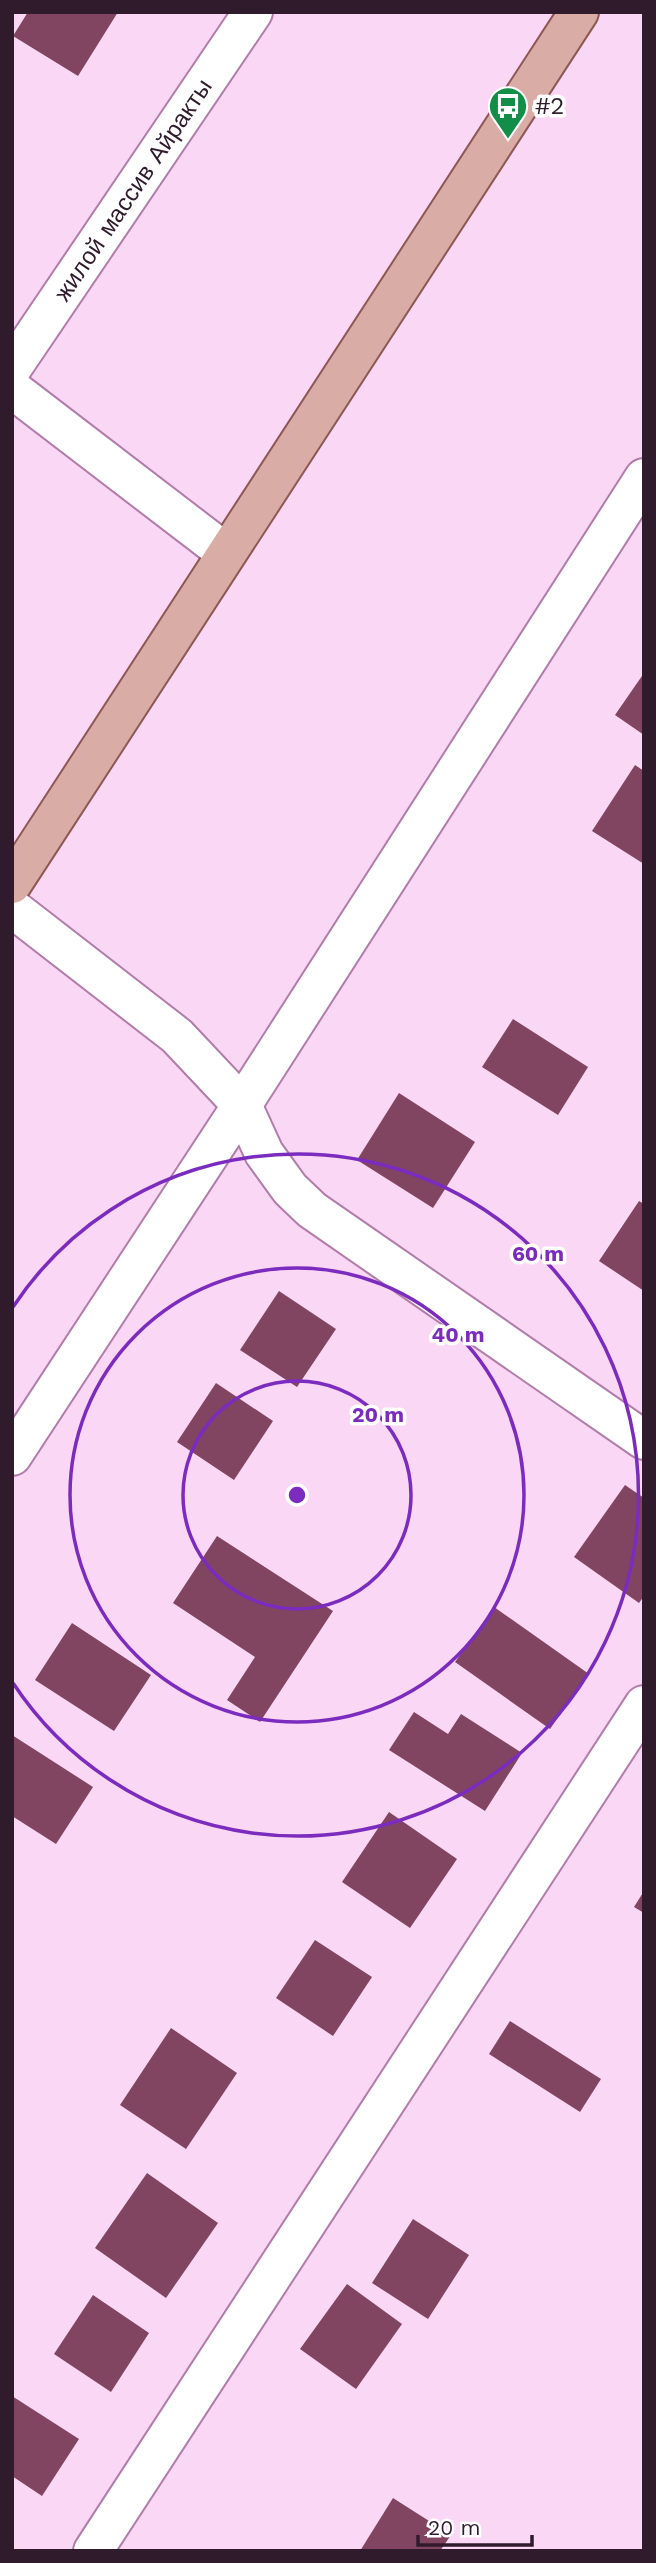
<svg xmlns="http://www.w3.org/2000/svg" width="656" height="2563" viewBox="0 0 656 2563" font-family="'Work Sans',sans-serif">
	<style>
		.building { fill: #814561 }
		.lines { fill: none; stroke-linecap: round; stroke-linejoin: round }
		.minor-casing { stroke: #b17ca9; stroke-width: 42 }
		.major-casing { stroke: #8d5754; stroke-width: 42 }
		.minor { stroke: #fff; stroke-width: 38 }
		.major { stroke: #d9ada5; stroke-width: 38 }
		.ring { fill: none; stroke: #7b2cbf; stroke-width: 3.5 }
		.labels { text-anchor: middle; stroke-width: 7; stroke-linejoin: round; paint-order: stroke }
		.poi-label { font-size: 24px; fill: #301b2d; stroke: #fff; text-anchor: start }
		.street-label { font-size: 24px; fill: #301b2d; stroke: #fff }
		.centre { fill: #7b2cbf; stroke: #fff; stroke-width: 3.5 }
		.ring-label { font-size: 21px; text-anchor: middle; font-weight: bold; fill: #7b2cbf; stroke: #fff; stroke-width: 7; stroke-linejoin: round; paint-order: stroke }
	</style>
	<rect width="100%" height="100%" fill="#fad7f4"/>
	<g class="building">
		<path d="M28,12H118L78,76L13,36Z"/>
		<path d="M644,673V735L615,715Z"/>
		<path d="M635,765L644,771V864L592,831Z"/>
		<path d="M513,1019L588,1067L558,1115L482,1067Z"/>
		<path d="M399,1093L475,1142L433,1208L357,1160Z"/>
		<path d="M639,1201L644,1204V1291L599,1261Z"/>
		<path d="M279,1291L336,1329L297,1387L240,1350Z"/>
		<path d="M216,1383L273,1421L234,1480L177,1442Z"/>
		<path d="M625,1485L644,1498V1596L639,1603L574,1557Z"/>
		<path d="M217,1536L333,1611L260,1722L227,1700L255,1657L173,1603Z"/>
		<path d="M494,1607L589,1674L550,1729L455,1662Z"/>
		<path d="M72,1623L151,1675L114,1731L35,1680Z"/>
		<path d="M414,1712L448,1734L461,1714L522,1753L485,1811L389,1750Z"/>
		<path d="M12,1735L93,1787L56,1844L12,1816Z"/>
		<path d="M389,1812L457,1859L410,1928L342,1882Z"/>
		<path d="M644,1891V1913L634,1907Z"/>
		<path d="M315,1940L372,1977L333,2036L276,1998Z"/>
		<path d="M510,2021L601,2079L580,2112L489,2054Z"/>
		<path d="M171,2028L237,2073L186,2149L120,2105Z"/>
		<path d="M147,2173L218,2223L166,2298L95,2248Z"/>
		<path d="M413,2219L469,2255L428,2319L372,2283Z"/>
		<path d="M347,2284L402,2324L356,2389L300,2349Z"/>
		<path d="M93,2295L149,2333L111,2392L54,2354Z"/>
		<path d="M12,2396L79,2439L42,2496L12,2476Z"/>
		<path d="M393,2498L451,2535L440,2551H360Z"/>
	</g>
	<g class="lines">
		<g class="minor-casing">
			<g id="minor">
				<path d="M12,368L253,12"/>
				<path d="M12,389L226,553"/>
				<path d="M12,908L177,1036L242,1105L264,1153L290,1189L312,1210L644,1440"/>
				<path d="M12,1456L242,1105L644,478"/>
				<path d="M93,2551L644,1705"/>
			</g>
		</g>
		<g class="major-casing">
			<path id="major" d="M12,884L579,12"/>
		</g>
		<use href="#minor" class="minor"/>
		<use href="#major" class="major"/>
	</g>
	<g class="ring">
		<circle cx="297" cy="1495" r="114"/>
		<circle cx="297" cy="1495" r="227"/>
		<path d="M13 1307A341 341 0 1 1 13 1683"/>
	</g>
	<defs>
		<g id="bus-pin" transform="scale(2.0125)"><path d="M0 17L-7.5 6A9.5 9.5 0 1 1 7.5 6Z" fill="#128e49" stroke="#fff"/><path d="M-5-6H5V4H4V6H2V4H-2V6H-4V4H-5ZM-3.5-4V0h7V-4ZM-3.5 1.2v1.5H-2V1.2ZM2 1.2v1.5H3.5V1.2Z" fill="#fff"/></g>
	</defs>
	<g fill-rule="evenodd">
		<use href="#bus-pin" x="508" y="106"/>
	</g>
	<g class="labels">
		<g class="poi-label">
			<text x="535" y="114">#2</text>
		</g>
		<g class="street-label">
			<text transform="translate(133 190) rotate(-56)" y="8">жилой массив Айракты</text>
		</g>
	</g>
	<circle cx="297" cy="1495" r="10" class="centre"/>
	<g class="ring-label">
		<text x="538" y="1261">60 m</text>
		<text x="458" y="1342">40 m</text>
		<text x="378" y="1422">20 m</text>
	</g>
	<rect width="656" height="2563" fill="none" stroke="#301b2d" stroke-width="28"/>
	<path d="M418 2535v10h114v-10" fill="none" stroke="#301b2d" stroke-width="3.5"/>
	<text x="428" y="2535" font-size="21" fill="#301b2d" stroke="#ffffff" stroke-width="5" paint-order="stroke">20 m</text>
</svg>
